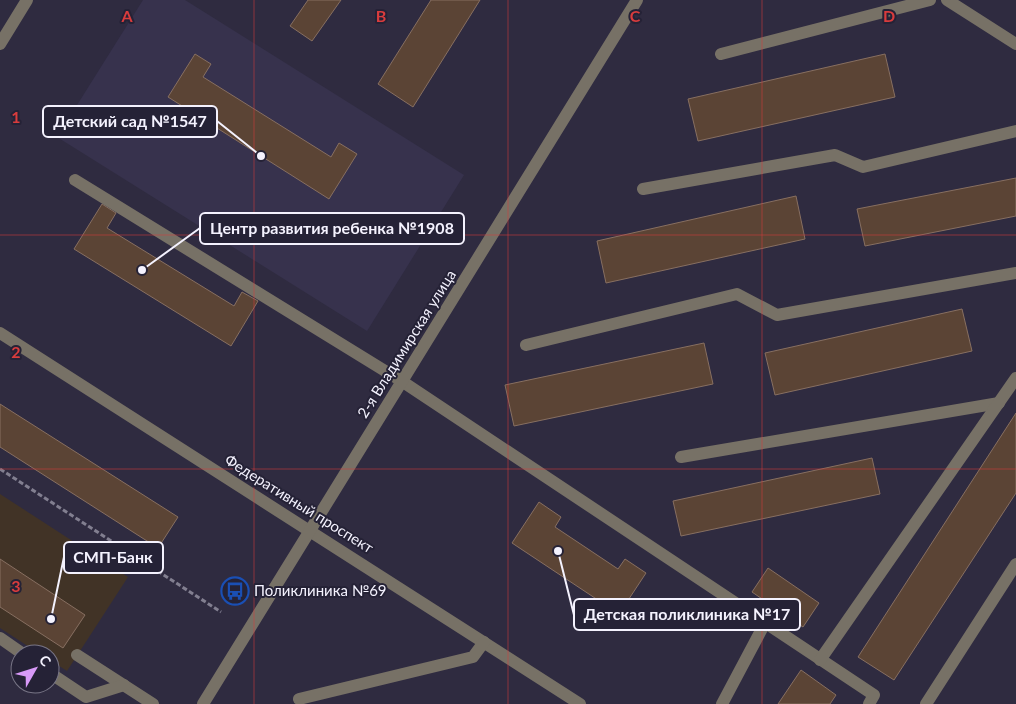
<svg xmlns="http://www.w3.org/2000/svg" width="1016" height="704" viewBox="0 0 1016 704" font-family="Lato,sans-serif">
	<style>
		.commercial { fill: #413326 }
		.built { fill: #37324d }
		.building { fill: #5b4435; stroke: #876f61 }
		.lines { fill: none; stroke-linecap: round; stroke-linejoin: round }
		.path { stroke: #827f90; stroke-width: 3; stroke-dasharray: 5 2.5; stroke-linecap: butt }
		.minor { stroke: #777166; stroke-width: 12 }
		.grid { fill: none; stroke: #d93c3d; stroke-width: 1; stroke-opacity: 0.55 }
		.labels { text-anchor: middle; stroke-width: 4; stroke-linejoin: round; paint-order: stroke }
		.street-label { font-size: 15px; fill: #f4f2fe; stroke: #252236 }
		.poi-label { font-size: 15px; fill: #f4f2fe; stroke: #252236; text-anchor: start }
		.grid-label { font-size: 16px; text-anchor: middle; font-weight: bold; fill: #d93c3d; stroke: #252236; stroke-width: 4; stroke-linejoin: round; paint-order: stroke }
		.leader { fill: none; stroke: #f4f2fe; stroke-width: 2 }
		.callout-dot { fill: #f4f2fe; stroke: #252236; stroke-width: 2 }
		.callout { fill: #252236; stroke: #f4f2fe; stroke-width: 2 }
		.callout-label { font-size: 16px; text-anchor: middle; font-weight: bold; fill: #f4f2fe }
	</style>
	<rect width="100%" height="100%" fill="#2f2b40"/>
	<path class="commercial" d="M0,494L128,577L67,671L50,660V654H40L0,628Z"/>
	<path class="built" d="M143,0H185L464,175L367,331L57,137Z"/>
	<g class="building">
		<path d="M308,0H341L312,41L290,26Z"/>
		<path d="M431,0H480L413,107L378,84Z"/>
		<path d="M195,54L211,64L203,77L331,157L339,143L357,154L329,199L168,97Z"/>
		<path d="M885,54L895,97L698,141L688,99Z"/>
		<path d="M1016,178V216L865,246L857,209Z"/>
		<path d="M796,196L805,239L606,283L597,241Z"/>
		<path d="M102,204L116,213L107,228L234,306L242,292L258,301L231,346L74,249Z"/>
		<path d="M962,309L972,351L775,395L765,353Z"/>
		<path d="M704,343L713,384L514,426L505,385Z"/>
		<path d="M0,404L178,517L158,548L0,447Z"/>
		<path d="M1016,413V493L894,680L858,657Z"/>
		<path d="M872,458L880,494L681,536L673,501Z"/>
		<path d="M539,502L561,517L555,527L618,569L625,559L646,573L619,614L512,543Z"/>
		<path d="M0,559L85,615L63,648L0,607Z"/>
		<path d="M768,568L819,603L803,627L752,592Z"/>
		<path d="M801,670L836,695L830,704H778Z"/>
	</g>
	<g class="lines">
		<path class="path" d="M0,469L221,612"/>
		<g class="minor">
			<path d="M947,0L1016,44"/>
			<path d="M0,44L27,0"/>
			<path d="M721,54L930,0"/>
			<path d="M75,180L403,382L874,695L869,704"/>
			<path d="M643,189L835,155L863,167L1016,131"/>
			<path d="M0,333L580,704"/>
			<path d="M526,345L737,294L777,315L1016,273"/>
			<path d="M681,457L999,403"/>
			<path d="M0,638L23,654"/>
			<path d="M77,655L153,704"/>
			<path d="M820,660L1016,378"/>
			<path d="M50,673L86,697L124,685"/>
			<path d="M299,699L473,657L484,642"/>
			<path d="M203,704L637,0"/>
			<path d="M722,704L765,623"/>
			<path d="M926,704L1016,564"/>
		</g>
	</g>
	<path class="grid" d="M254,0V704M508,0V704M762,0V704M0,235H1016M0,469H1016"/>
	<defs>
		<g id="bus-ring" transform="scale(1.4375)"><circle r="9.5" fill="#252236" stroke="#1a4fb4" stroke-width="1.5"/><path d="M-5-6H5V4H4V6H2V4H-2V6H-4V4H-5ZM-3.5-4V0h7V-4ZM-3.5 1.2v1.5H-2V1.2ZM2 1.2v1.5H3.5V1.2Z" fill="#1a4fb4"/></g>
	</defs>
	<g fill-rule="evenodd">
		<use href="#bus-ring" x="235" y="591"/>
	</g>
	<g class="labels">
		<g class="street-label">
			<text transform="translate(407 344) rotate(-58)" y="5">2-я Владимирская улица</text>
			<text transform="translate(299 504) rotate(32)" y="5">Федеративный проспект</text>
		</g>
		<g class="poi-label">
			<text x="254" y="596">Поликлиника №69</text>
		</g>
	</g>
	<g class="grid-label">
		<text x="127" y="22">A</text>
		<text x="381" y="22">B</text>
		<text x="635" y="22">C</text>
		<text x="889" y="22">D</text>
		<text x="16" y="123">1</text>
		<text x="16" y="358">2</text>
		<text x="16" y="592">3</text>
	</g>
	<path class="leader" d="M261 156L217 121M142 270L200 228M51 619L64 557M558 551L574 615"/>
	<g class="callout-dot">
		<circle cx="261" cy="156" r="5"/>
		<circle cx="142" cy="270" r="5"/>
		<circle cx="51" cy="619" r="5"/>
		<circle cx="558" cy="551" r="5"/>
	</g>
	<g class="callout">
		<rect x="43" y="106" width="174" height="31" rx="5"/>
		<rect x="200" y="213" width="264" height="31" rx="5"/>
		<rect x="64" y="542" width="99" height="31" rx="5"/>
		<rect x="574" y="599" width="226" height="31" rx="5"/>
	</g>
	<g class="callout-label">
		<text x="130" y="127">Детский сад №1547</text>
		<text x="332" y="234">Центр развития ребенка №1908</text>
		<text x="113" y="563">СМП-Банк</text>
		<text x="687" y="620">Детская поликлиника №17</text>
	</g>
	<g transform="translate(35 669) rotate(51)"><circle r="24" fill="#252236" stroke="#787586"/>
	<path d="M0-4L9 19L0 12L-9 19Z" fill="#d89af8"/>
	<text y="-8" font-size="14" font-weight="bold" text-anchor="middle" fill="#f4f2fe">С</text>
	</g>
</svg>
